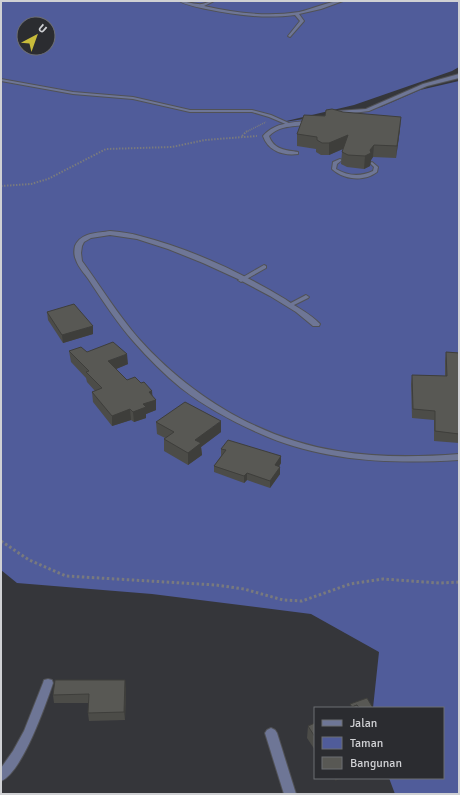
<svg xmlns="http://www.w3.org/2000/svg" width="460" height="795" viewBox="0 0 460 795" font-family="Signika,sans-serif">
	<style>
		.green { fill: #505c9a; fill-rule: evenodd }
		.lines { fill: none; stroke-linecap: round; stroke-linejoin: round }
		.service-casing { stroke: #515256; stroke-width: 2 }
		.minor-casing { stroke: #515256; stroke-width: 2 }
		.path-far2 { stroke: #797a7e; stroke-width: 1.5; stroke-dasharray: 1 1; stroke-linecap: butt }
		.path-far1 { stroke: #797a7e; stroke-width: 2; stroke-dasharray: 1.5 1.5; stroke-linecap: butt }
		.path { stroke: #797a7e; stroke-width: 3; stroke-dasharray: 2.5 2.5; stroke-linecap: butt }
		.service { fill: #6e7696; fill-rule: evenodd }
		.minor { fill: #6e7696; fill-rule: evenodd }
		.wall { fill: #4c4c48 }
		.shaded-wall { fill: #3e3e3b }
		.building { fill: #585854; stroke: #3e3e3b }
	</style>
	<rect width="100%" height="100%" fill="#35363a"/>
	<path class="green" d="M1,1H459V67L452,71L354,105L278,123L381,107L420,90L459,81V794H395L389,778H443V708H373L379,652L311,614L152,594L17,583L1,570ZM24,24H48V48H24Z"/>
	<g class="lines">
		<g class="service-casing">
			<g id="service">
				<path d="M1,79L73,92L133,97L190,110H252L271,115L291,124L288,125L269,117L252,112H190L133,99L73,94L1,81Z"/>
				<path d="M340,159L342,160L337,164L336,169C348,176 360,177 373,171L374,167L370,163L372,162L378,167L377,172C364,182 344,180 332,169L333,162Z"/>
				<path d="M264,265L266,266V268L243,281L241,282L238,280Z"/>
				<path d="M306,295L309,297L308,298L292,306H288L287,305Z"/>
			</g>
		</g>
		<g class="minor-casing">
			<g id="minor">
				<path d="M179,1C186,1 192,4 198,4C203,5 209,1 214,1L204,6C236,13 266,17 299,12C313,9 328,1 343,1L321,9L299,14L304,21L290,37L288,36L300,21L295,15C264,19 236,15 206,9C197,7 186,5 179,1Z"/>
				<path d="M459,74V78L427,86L369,111L337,115L334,113L337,111L366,109L423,84Z"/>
				<path d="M311,121L314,123L313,124C297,127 281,124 269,136C274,150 286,150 298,152V154C283,156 268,151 263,136C275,122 294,122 311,121Z"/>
				<path d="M110,231C120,232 130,233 140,236C191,249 240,272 285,299C296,307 311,314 320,324L319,326H313L296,312L270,296L238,279L203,263L168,249L137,239L110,235L91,238L84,242L82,246L81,253L82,261C101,287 118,315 139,339C191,397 261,439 338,451C379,458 419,457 459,454V460C395,464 329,462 268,437C237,424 208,409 181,388C164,374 148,358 134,342C117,323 103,301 89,280C85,274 78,267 76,260C74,256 74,250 75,246C81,232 98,233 110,231Z"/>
				<path d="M48,679L52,680L53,683C46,704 22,773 1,781V768L13,751L24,731L43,683L44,680Z"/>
				<path d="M271,728L275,730L277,733L296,794H284L265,733L267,730Z"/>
			</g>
		</g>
		<path class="path-far2" d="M246,132L266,122"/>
		<g class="path-far1">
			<path d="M242,136L247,131"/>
			<path d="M1,186L31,184L48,179L106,149L172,147L205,140L257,136"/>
		</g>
		<path class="path" d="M1,541L29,560L66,576L216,585L244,589L283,600L302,601L350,584L383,579L439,583L459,582"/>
		<use href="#service" class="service"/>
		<use href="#minor" class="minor"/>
	</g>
	<g class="wall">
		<path d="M400,129L396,158L373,157L371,160L370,166L364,169L347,167L341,164L342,152L343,149L329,155H321L316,152V149L297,146V134Z"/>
		<path d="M47,312L93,334L63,343L48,320Z"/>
		<path d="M69,351L87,352L128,364L116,369L127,380L152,396L156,400V410L146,414V418L134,422L131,420L112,426L93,402L92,392L95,391L87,382L86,378L71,362Z"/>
		<path d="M446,352L459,353V443L434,441V420L412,418L411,384L412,375L445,376V361Z"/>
		<path d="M156,422L221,432L201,447L202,455L188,465L164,451V439L165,438L157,434Z"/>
		<path d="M221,449L281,456V463L279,467L280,474L270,488L247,480L244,483L214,472V466L221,456Z"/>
		<path d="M126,688L125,720L89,721L88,713L89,703H54L53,695Z"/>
		<path d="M315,723V750L307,738L308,726Z"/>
	</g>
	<g class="shaded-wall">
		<path d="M401,117L400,129L396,158L397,146Z"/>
		<path d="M348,135L347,147L329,155V143Z"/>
		<path d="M374,145L373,157L371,160L370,166L364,169L365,156Z"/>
		<path d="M93,326V334L63,343L62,335Z"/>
		<path d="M127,354L128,364L109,372L108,361Z"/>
		<path d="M152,391L153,401L156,400V410L146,414V418L134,422L133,412L143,404L149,392Z"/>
		<path d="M130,409L131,420L112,426V416Z"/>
		<path d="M221,421V432L201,447L202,455L188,465V453L195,440Z"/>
		<path d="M281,456V463L275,472V465Z"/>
		<path d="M280,467V474L270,488V481Z"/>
		<path d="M247,473V480L244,483V476Z"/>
		<path d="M125,680L126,688L125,720L124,712Z"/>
		<path d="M335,778H342L335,781Z"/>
	</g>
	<g class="building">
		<path d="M332,109L343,112L401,117L397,146L374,145L370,150L371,153L365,156L348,155L342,152L348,135L329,143H322L317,140V137L297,134L304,115L325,116L326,110Z"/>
		<path d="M74,304L93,326L62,335L47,312Z"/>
		<path d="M113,342L127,354L108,361L127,380L135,377L141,383L144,382L152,391L149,392L156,400L143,404L146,407L133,412L130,409L112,416L92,392L102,388L86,372L89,371L69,351L81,347L87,352Z"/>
		<path d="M446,352L459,353V434L435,431V411L413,409L412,375L447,376Z"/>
		<path d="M185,402L221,421L195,440L201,443L188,453L164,439L174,432L156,422Z"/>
		<path d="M228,440L281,456L275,465L280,467L270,481L247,473L244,476L214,466L226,450L221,449Z"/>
		<path d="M55,680H125L124,712L88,713L89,694L53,695Z"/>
		<path d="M367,698L373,708H359L357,705L352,707L350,704Z"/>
		<path d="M357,705L359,708H350Z"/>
		<path d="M315,723V737L308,726Z"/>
	</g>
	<rect width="460" height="795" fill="none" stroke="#d0d1d4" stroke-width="4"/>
	<rect x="314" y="707" width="130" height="72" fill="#2b2c30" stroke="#6d6e72"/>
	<rect x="322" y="720" width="20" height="6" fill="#6e7696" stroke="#6d6e72"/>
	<text x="350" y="727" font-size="12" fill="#d0d1d4">Jalan</text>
	<rect x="322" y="737" width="20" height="12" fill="#505c9a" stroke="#6d6e72"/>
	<text x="350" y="747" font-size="12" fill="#d0d1d4">Taman</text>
	<rect x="322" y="757" width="20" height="12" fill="#585854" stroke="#6d6e72"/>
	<text x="350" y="767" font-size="12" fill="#d0d1d4">Bangunan</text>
	<g transform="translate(36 36) rotate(41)"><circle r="19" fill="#2b2c30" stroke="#6d6e72"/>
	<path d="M0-3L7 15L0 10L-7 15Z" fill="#c8bb3b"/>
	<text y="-6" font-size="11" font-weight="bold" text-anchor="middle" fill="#d0d1d4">U</text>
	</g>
</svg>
